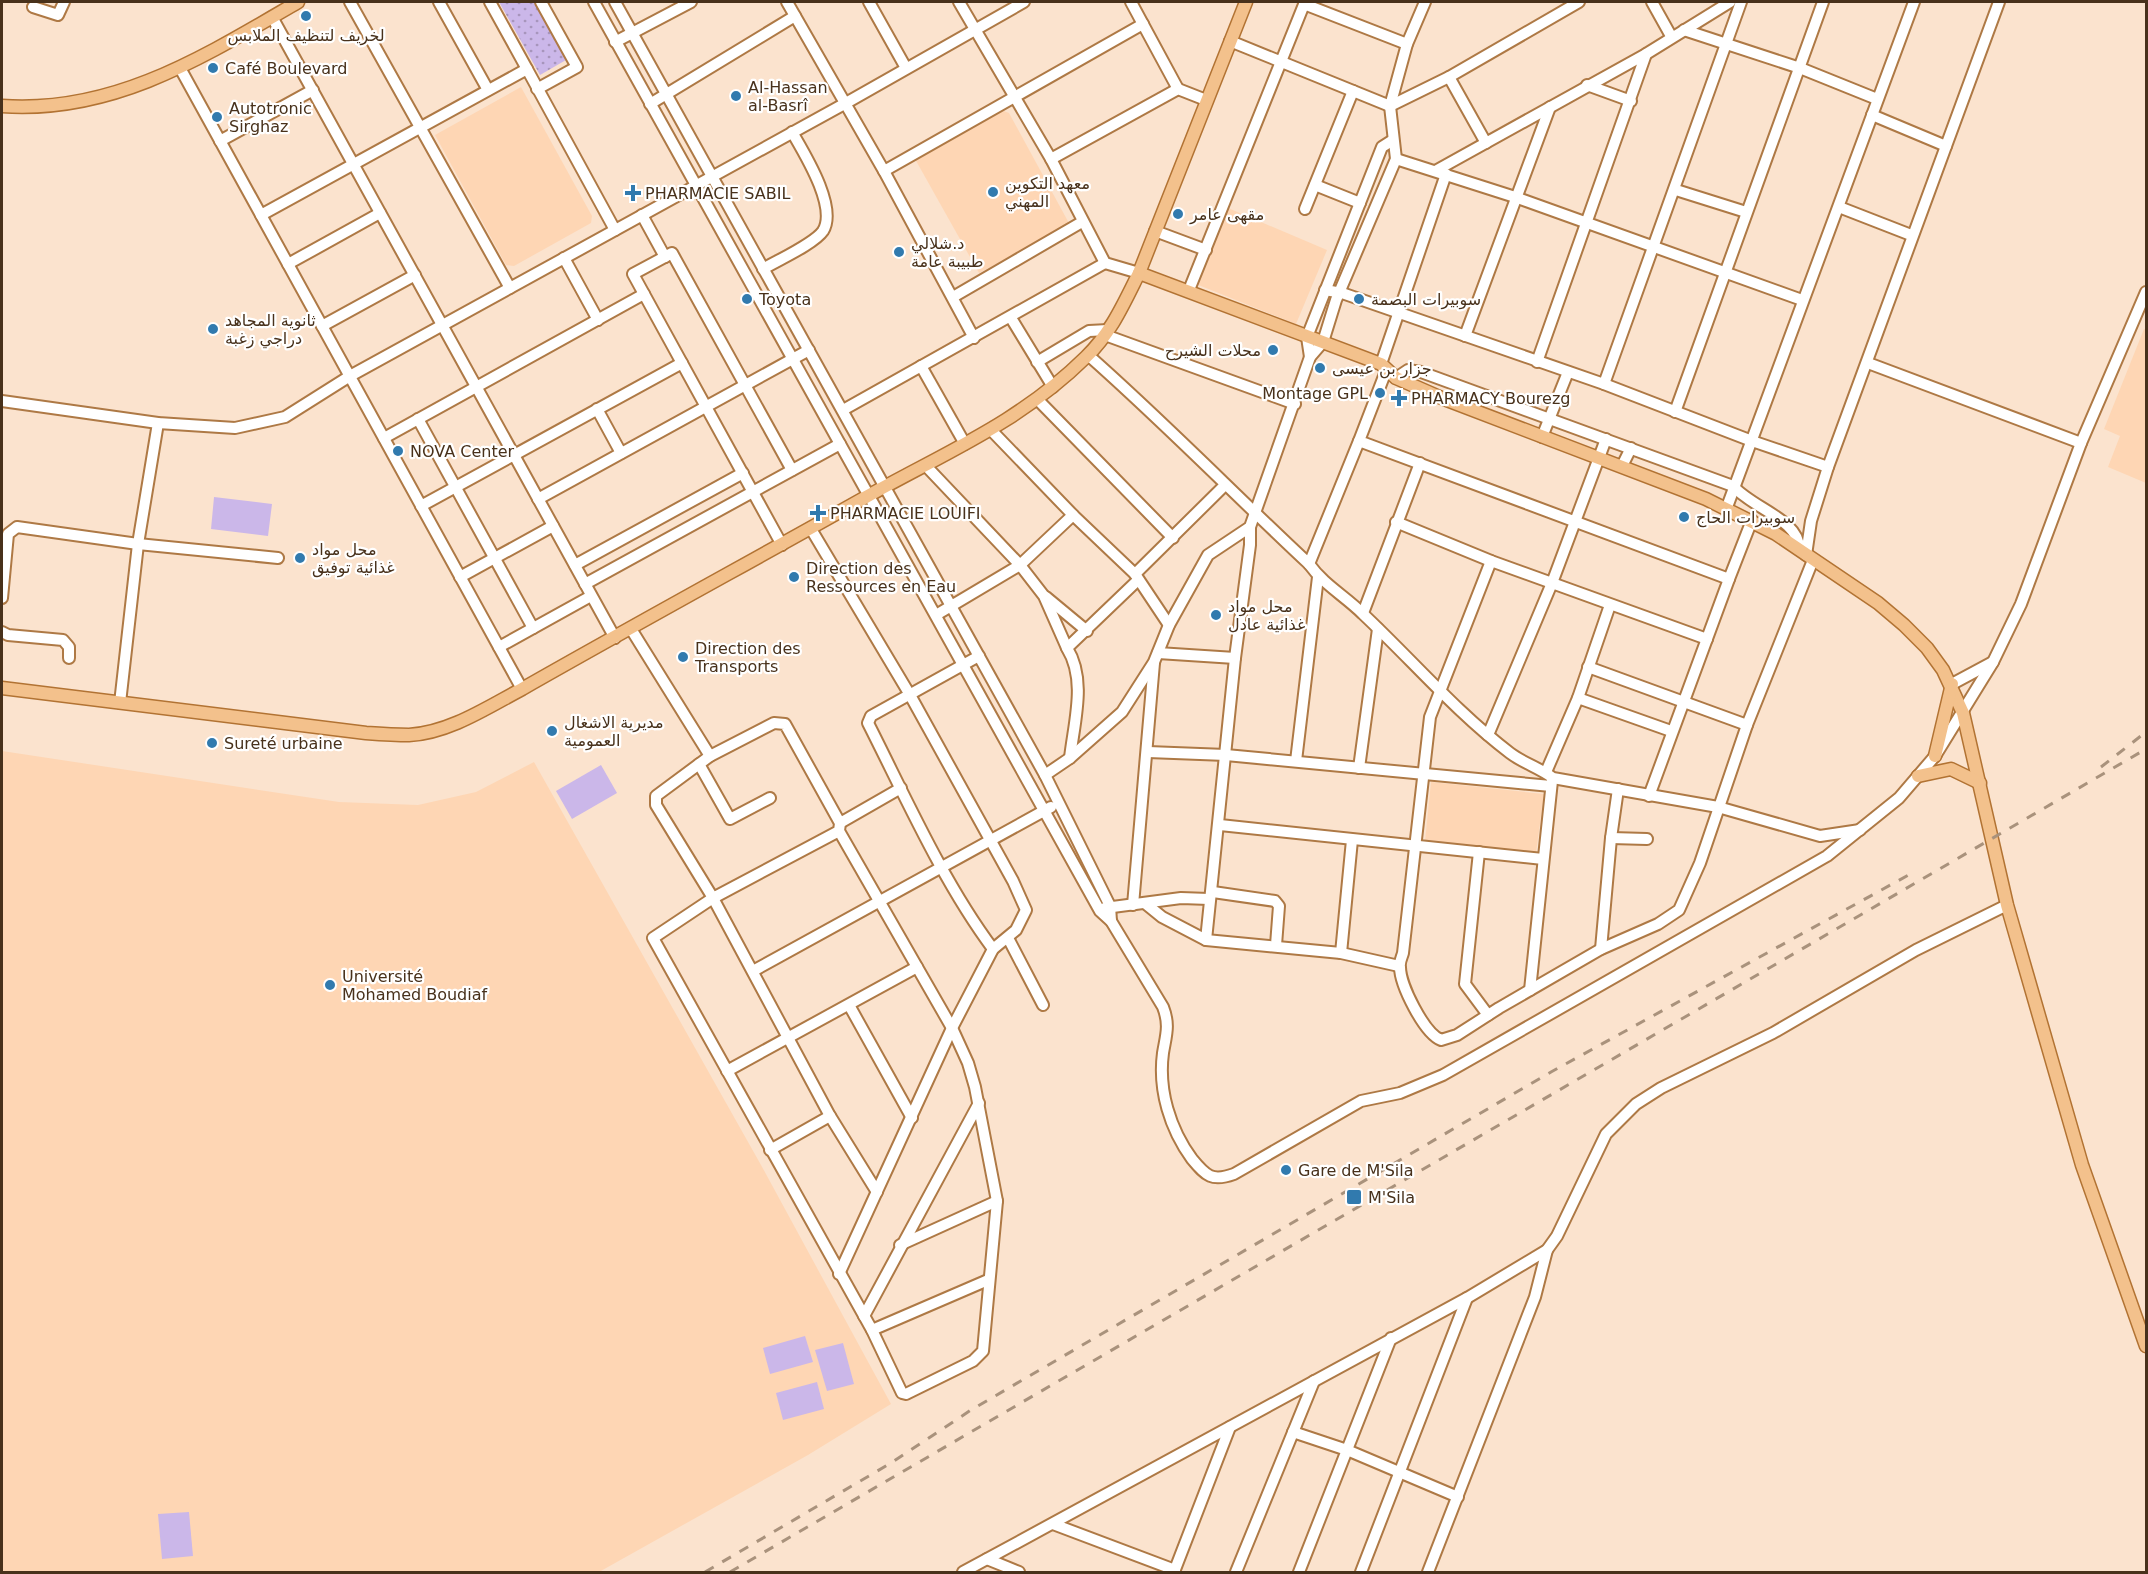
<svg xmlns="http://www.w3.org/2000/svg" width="2148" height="1574" viewBox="0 0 2148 1574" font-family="'DejaVu Sans',Cairo,sans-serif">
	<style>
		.built { fill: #fed6b4 }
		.green { fill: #cbb7e9 }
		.park { fill: url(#park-dots) }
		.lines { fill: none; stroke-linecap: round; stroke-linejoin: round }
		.minor-casing { stroke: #ae7945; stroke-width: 14 }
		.major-casing { stroke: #b27333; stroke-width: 15 }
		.minor { stroke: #fff; stroke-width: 10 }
		.major { stroke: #f3c18c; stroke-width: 12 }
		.rail { stroke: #a9927c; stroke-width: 3; stroke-dasharray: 10 10; stroke-linecap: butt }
		.poi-dot { fill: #317aae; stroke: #fff; stroke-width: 2 }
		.labels { text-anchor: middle; stroke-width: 4.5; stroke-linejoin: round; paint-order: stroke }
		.poi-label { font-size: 16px; fill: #48311b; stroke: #fff; text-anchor: start }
	</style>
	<defs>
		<pattern id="park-dots" width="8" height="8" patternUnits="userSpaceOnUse" patternTransform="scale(1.5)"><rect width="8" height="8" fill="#cbb7e9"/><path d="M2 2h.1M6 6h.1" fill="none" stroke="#a795bc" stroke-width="1.8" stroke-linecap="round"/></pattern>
	</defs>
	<rect width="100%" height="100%" fill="#fbe3ce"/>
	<g class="built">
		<path d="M521,87L592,216L591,223L514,266L506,265L435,135Z"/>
		<path d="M1001,110L1009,113L1070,225L979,273L915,159Z"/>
		<path d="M1228,208L1327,250L1296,324L1196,284Z"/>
		<path d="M2144,329L2146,330V483L2108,467L2120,436L2104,429Z"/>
		<path d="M2,751L339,802L418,805L476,792L534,762L761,1165L891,1404L808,1455L599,1572H2Z"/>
		<path d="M1431,782L1544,794L1536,853L1425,841Z"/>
	</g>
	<g class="green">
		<path d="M214,497L272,504L268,536L211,529Z"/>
		<path d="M601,765L617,793L572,819L556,791Z"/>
		<path d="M805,1336L813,1362L770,1374L763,1348Z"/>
		<path d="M843,1343L854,1384L827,1391L815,1350Z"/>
		<path d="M817,1382L824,1409L783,1420L776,1393Z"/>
		<path d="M189,1512L193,1556L162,1559L158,1514Z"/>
	</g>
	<path class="park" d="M499,2H534L566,60L540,75Z"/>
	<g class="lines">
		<g class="minor-casing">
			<g id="minor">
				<path d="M350,2L510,288"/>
				<path d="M439,2L488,90"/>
				<path d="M490,2L527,69"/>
				<path d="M594,2L1100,911L1111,921L1163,1007C1170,1025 1166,1035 1163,1053C1158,1090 1170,1129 1192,1159C1206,1176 1212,1182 1234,1174L1361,1101L1400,1093L1443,1075L1827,856L1899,798L1935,756L1993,662L2021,604L2081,443L2146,292"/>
				<path d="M615,2L1045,775L1110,906L1111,921"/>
				<path d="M787,2L884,171L974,338"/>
				<path d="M869,2L906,68"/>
				<path d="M959,2L1051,159L1105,263L1139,273"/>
				<path d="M1131,2L1178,89"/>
				<path d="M1652,2L1671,36"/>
				<path d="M1304,4L1407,44"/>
				<path d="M33,7L58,15L64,2"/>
				<path d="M272,17L615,638"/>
				<path d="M1684,30L1800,68L1877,99"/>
				<path d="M1230,41L1390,106L1449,77L1579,2"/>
				<path d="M615,42L691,2"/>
				<path d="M180,68L522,689"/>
				<path d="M1449,77L1486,143"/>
				<path d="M1587,85L1631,101"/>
				<path d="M537,89L577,67L541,2"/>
				<path d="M650,104L795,16"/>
				<path d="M1872,115L1946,146"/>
				<path d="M220,141L313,90"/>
				<path d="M1051,159L1178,89L1206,100"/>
				<path d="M1396,159L1515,197L1802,300"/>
				<path d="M1437,170L1646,54L1730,2"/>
				<path d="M884,171L1143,24"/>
				<path d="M1315,185L1360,203"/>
				<path d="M1676,190L1746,212"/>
				<path d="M1839,207L1911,235"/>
				<path d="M1305,209L1353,91"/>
				<path d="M261,215L527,69L615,230"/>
				<path d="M642,215L665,257"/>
				<path d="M1155,231L1206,250"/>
				<path d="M564,258L598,320"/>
				<path d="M288,264L380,213"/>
				<path d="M763,269C778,260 814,244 823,231C838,207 804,153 792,132"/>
				<path d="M1189,290L1305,2"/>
				<path d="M1325,290L1342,293L1604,384L1752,441L1828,467"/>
				<path d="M953,297L1082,222"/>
				<path d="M1011,318L1053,387"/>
				<path d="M322,326L415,275"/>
				<path d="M1105,335L1295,404"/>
				<path d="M1465,336L1550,107"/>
				<path d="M1088,355C1164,422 1235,495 1309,564C1324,585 1345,596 1363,614C1412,660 1456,712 1510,753C1523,763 1540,768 1553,778L1718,807L1820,836L1860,830"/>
				<path d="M1310,357L1307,337L1382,147L1393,140"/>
				<path d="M1037,362L1089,331L1108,330"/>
				<path d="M1537,362L1646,54"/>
				<path d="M1868,363L2081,443"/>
				<path d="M1381,364L1446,174"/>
				<path d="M921,366L965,444"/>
				<path d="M1386,371L1359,441L1729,579L1752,520"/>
				<path d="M1396,378L1408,370L1421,372L1733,486C1752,508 1800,520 1799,549"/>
				<path d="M1604,384L1741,2"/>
				<path d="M1038,400L1173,538"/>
				<path d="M2,401L158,423L235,428L285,417L350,376L846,103L1024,2"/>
				<path d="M597,409L621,453"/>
				<path d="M843,410L1105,263"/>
				<path d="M1675,412L1823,2"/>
				<path d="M418,419L533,628"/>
				<path d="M991,430L1073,515L1135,574L1169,625"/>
				<path d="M1542,437L1568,372"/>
				<path d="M384,438L644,294"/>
				<path d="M926,466L1020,565L1044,596L1067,648"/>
				<path d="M1622,466L1631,448"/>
				<path d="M538,499L809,350"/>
				<path d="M421,506L682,363"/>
				<path d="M1727,507L1914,2"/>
				<path d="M1396,522L1491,561L1707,639"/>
				<path d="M811,529L910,695L1013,881L1026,910L1016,930L993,949L952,1028L839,1274"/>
				<path d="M782,545L633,274L672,253L792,470"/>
				<path d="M1806,555L1811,521L1828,467L1999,2"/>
				<path d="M1491,561L1430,717L1403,953C1402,957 1399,962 1400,967C1400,985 1424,1033 1441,1040L1457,1035L1499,1008L1601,949L1658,924L1679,910L1700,863L1747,725L1813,560"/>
				<path d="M1309,564L1359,441"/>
				<path d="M575,565L743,473"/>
				<path d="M1135,574L1225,485"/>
				<path d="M460,577L553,526"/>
				<path d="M585,584L840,444"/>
				<path d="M1046,597L1087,631"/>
				<path d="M2,598L8,534L17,527L138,544L278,558"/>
				<path d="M1363,613L1420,463"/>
				<path d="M936,615L1020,565L1073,515"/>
				<path d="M631,629L710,756"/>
				<path d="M2,632L8,635L63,640L69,647V658"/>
				<path d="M499,647L591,596"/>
				<path d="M1158,653L1235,658"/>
				<path d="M979,656L871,716L868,723C906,798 943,882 993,949"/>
				<path d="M1588,667L1747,725"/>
				<path d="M1952,684L1993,662"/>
				<path d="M1578,698L1671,731"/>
				<path d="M120,703L138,544L158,423"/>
				<path d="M1488,735L1552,583L1606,439"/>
				<path d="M1148,752L1226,755L1551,786"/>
				<path d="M1070,758C1074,722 1087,680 1067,648L1138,580"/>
				<path d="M1296,761L1318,577"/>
				<path d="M699,764L730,819L770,798"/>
				<path d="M1359,768L1378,629"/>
				<path d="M1546,772L1578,698L1610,605"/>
				<path d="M1045,775L1070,758L1122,712L1154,662L1169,625L1208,555L1250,527L1310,357L1323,342L1336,300L1396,159L1390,106L1407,44L1425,2"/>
				<path d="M1649,796L1729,579"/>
				<path d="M840,823L901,788"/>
				<path d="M1220,825L1543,859"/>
				<path d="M839,831L713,898L653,938L872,1330L902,1393L906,1394L973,1361L983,1351L997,1201L975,1087L968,1063L952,1028L839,831L840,823L785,724L774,723L710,756L656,796V805L713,898L830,1116L877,1192"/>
				<path d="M1611,838L1647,839"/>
				<path d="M1479,852L1465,984L1488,1015"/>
				<path d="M1213,892L1275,901L1279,906L1276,945"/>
				<path d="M1146,904L1162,917L1206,940L1341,953L1399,966"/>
				<path d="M1133,905L1154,663"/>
				<path d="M1105,908L1181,898L1209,899"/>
				<path d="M1008,938L1043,1005"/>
				<path d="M1206,940L1235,658L1250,545V527"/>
				<path d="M1601,949L1611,838L1618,789"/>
				<path d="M1341,953L1352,840"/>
				<path d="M753,971L1051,807"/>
				<path d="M1530,990L1552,781"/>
				<path d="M849,1005L912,1118"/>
				<path d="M727,1071L917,967"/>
				<path d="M770,1150L830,1116"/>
				<path d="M900,1245L997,1201"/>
				<path d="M864,1316L979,1103"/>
				<path d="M872,1330L988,1280"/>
				<path d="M1293,1432L1347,1450L1458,1497"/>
				<path d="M1053,1524L1175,1570"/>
				<path d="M987,1559L1019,1572"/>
				<path d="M963,1572L1467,1298L1547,1250L1557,1236L1606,1134L1636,1104L1661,1088L1773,1033L1916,950L2007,905"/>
				<path d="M1174,1572L1230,1427"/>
				<path d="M1236,1572L1314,1381"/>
				<path d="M1299,1572L1391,1338"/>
				<path d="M1361,1572L1467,1298"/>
				<path d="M1428,1572L1535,1297L1547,1250"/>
			</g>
		</g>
		<g class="major-casing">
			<g id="major">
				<path d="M1246,2L1139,273L1381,364L1396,378L1444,399L1706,499L1776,534L1878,603L1904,625L1927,648L1943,670L1963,713L2007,905L2082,1165L2146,1346"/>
				<path d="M2,106C114,114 205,56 298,2"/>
				<path d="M2,688L366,733C380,734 395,735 409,735C449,733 488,707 522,689C636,624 752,561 866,497C946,452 1019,423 1086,357C1111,333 1124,303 1139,273"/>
				<path d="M1935,756L1952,684"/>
				<path d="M1918,776L1951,769L1980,783"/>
			</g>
		</g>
		<use href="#minor" class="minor"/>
		<use href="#major" class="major"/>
		<g class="rail">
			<path d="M2101,767L2146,732"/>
			<path d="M705,1572L891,1463L971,1410L1551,1072L1914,872"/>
			<path d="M730,1572L2146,749"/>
		</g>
	</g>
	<g class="poi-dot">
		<circle cx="306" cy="16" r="6"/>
		<circle cx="213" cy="68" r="6"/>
		<circle cx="736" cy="96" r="6"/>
		<circle cx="217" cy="117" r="6"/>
		<circle cx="993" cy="192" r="6"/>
		<path d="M630 184h6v6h6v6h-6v6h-6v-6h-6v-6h6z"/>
		<circle cx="1178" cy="214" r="6"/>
		<circle cx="899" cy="252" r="6"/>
		<circle cx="747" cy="299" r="6"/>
		<circle cx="1359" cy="299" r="6"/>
		<circle cx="213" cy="329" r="6"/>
		<circle cx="1273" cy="350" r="6"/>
		<circle cx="1320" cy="368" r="6"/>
		<circle cx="1380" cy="393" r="6"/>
		<path d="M1396 389h6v6h6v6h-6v6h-6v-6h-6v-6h6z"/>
		<circle cx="398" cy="451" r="6"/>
		<path d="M815 504h6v6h6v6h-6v6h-6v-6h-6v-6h6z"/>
		<circle cx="1684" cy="517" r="6"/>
		<circle cx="300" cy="558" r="6"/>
		<circle cx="794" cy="577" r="6"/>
		<circle cx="1216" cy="615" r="6"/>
		<circle cx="683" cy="657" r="6"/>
		<circle cx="552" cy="731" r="6"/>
		<circle cx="212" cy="743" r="6"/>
		<circle cx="330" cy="985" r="6"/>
		<circle cx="1286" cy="1170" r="6"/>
		<rect x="1346" y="1189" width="16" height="16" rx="3"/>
	</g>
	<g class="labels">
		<g class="poi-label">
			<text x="306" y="41" text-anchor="middle">لخريف لتنظيف الملابس</text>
			<text x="225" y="74">Café Boulevard</text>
			<text x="748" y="93">Al-Hassan<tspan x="748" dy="18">al-Basrî</tspan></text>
			<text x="229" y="114">Autotronic<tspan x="229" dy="18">Sirghaz</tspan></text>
			<text x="1005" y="189">معهد التكوين<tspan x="1005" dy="18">المهني</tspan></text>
			<text x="645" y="199">PHARMACIE SABIL</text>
			<text x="1190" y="220">مقهى عامر</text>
			<text x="911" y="249">د.شلالي<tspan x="911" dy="18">طبيبة عامة</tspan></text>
			<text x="759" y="305">Toyota</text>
			<text x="1371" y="305">سوبيرات البصمة</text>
			<text x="225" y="326">ثانوية المجاهد<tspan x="225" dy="18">دراجي زغبة</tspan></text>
			<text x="1261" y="356" text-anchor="end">محلات الشيرح</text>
			<text x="1332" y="374">جزار بن عيسى</text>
			<text x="1368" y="399" text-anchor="end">Montage GPL</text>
			<text x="1411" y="404">PHARMACY Bourezg</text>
			<text x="410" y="457">NOVA Center</text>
			<text x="830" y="519">PHARMACIE LOUIFI</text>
			<text x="1696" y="523">سوبيرات الحاج</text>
			<text x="312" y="555">محل مواد<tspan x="312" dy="18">غذائية توفيق</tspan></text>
			<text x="806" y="574">Direction des<tspan x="806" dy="18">Ressources en Eau</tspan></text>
			<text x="1228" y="612">محل مواد<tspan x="1228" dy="18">غذائية عادل</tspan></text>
			<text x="695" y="654">Direction des<tspan x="695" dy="18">Transports</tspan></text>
			<text x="564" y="728">مديرية الاشغال<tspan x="564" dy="18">العمومية</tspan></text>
			<text x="224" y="749">Sureté urbaine</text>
			<text x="342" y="982">Université<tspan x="342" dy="18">Mohamed Boudiaf</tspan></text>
			<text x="1298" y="1176">Gare de M'Sila</text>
			<text x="1368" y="1203">M'Sila</text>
		</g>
	</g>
	<rect width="2148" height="1574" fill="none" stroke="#48311b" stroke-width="6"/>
</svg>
